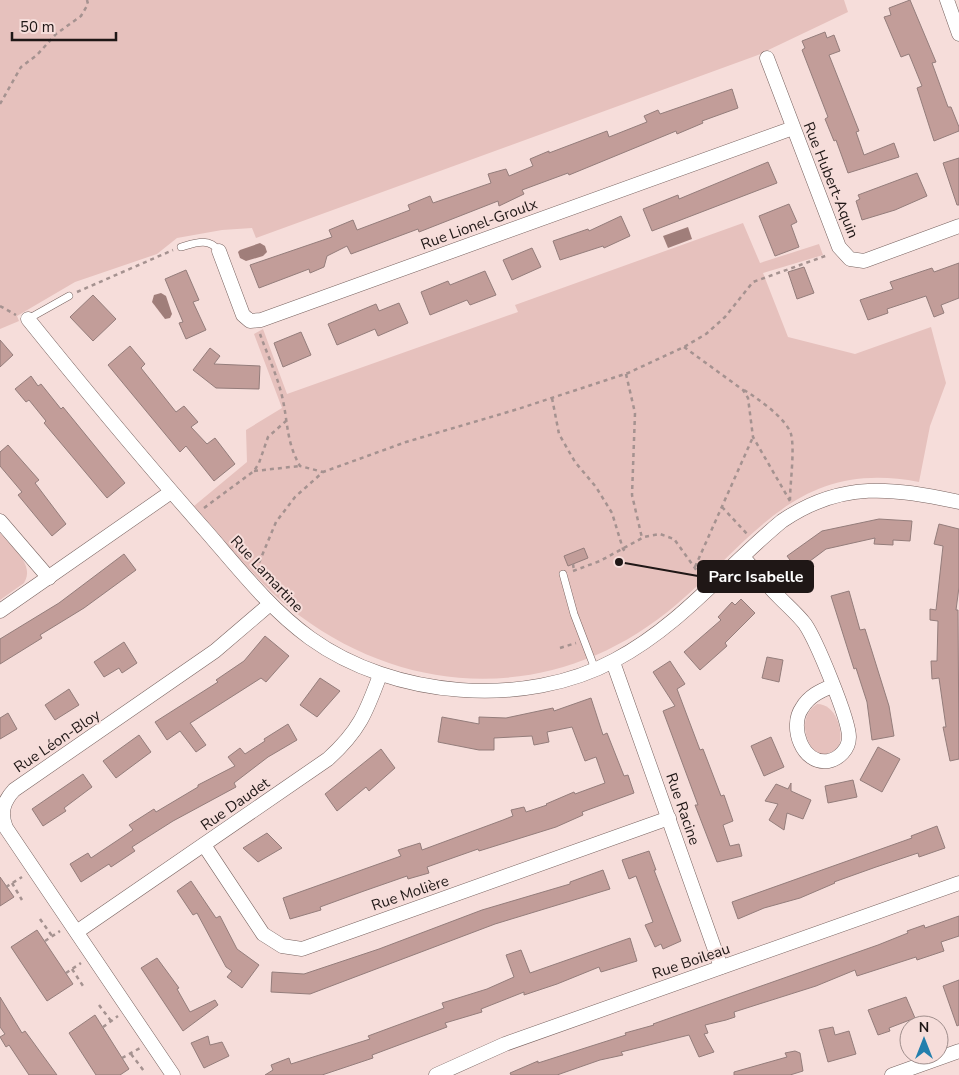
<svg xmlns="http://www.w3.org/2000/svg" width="959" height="1075" viewBox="0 0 959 1075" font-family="'Nunito Sans',sans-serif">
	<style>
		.green { fill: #e6c1bd }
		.water { fill: #a07e7a }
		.building { fill: #c29d99; stroke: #947d7b }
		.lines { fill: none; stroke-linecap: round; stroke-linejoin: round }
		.lane-casing { stroke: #77625f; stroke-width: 8 }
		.street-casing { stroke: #77625f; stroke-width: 15 }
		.path { stroke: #a59290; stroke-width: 2.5; stroke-dasharray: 4 4; stroke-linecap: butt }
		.lane { stroke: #fff; stroke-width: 7 }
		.street { stroke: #fff; stroke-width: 14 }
		.labels { text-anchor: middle; stroke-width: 4; stroke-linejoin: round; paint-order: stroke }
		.street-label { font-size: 15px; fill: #1f1716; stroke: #f6ddda }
		.leader { fill: none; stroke: #1f1716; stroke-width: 2 }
		.callout-dot { fill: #1f1716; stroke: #f6ddda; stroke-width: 2 }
		.callout { fill: #1f1716; stroke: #1f1716; stroke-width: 2 }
		.callout-label { font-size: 16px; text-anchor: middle; font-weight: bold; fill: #fff }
	</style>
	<rect width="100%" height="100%" fill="#f6ddda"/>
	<g class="green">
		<path d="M0,0H844L848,12L758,55L256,238L252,228L222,230L177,238L157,254L75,282L17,316L19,321L0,329Z"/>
		<path d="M743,223L760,263L819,244L823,255L763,273L788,337L855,354L931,327L946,383L930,426L919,482C799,459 756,536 677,604C565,700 418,703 300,616C260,587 228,543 194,506L247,462L246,430L282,408L254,334L263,329L287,394L518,312L515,305Z"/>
		<path d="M0,533C11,546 36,565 24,583L0,600Z"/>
		<path d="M817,704C836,704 844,731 839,746C832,754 823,757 814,751C803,736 800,715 817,704Z"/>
	</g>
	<g class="water">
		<path d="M688,227L692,239L668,248L663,236Z"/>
		<path d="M260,243L265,246L267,252L263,256L246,261L240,258L238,252L240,250Z"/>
		<path d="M161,293L166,296L172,314L170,318L165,319L152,302L154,295Z"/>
	</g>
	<g class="building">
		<path d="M910,0L936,62L932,63L948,107H951L959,127V131L934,141L917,88L922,86L909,54L901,57L884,17L891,15L889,8Z"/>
		<path d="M825,32L827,38L834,35L840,51L829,55L859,131L856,132L864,155L894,143L899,157L848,173L836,140L834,141L825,119L828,117L802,50L805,48L802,41Z"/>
		<path d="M732,89L738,108L702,121L703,123L677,134L676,131L569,175L568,173L522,190L524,194L499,206L498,201L419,232L418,229L351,254L347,246L327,256L324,267L310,273L309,269L259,288L250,265L332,237L329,230L353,220L357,230L410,210L408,205L430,196L433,203L491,183L488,174L506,169L509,176L533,166L530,159L549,151V153L607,131L609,137L647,122L644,116L658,110L660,114Z"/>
		<path d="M959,158V205H957L943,163Z"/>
		<path d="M768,162L777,183L652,231L643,209L678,195L679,199Z"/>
		<path d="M917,173L927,196L895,210L862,220L856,201L860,199L858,195Z"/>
		<path d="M789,204L797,222L791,225L799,247L775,256L759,216Z"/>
		<path d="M621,216L630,236L604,248L603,246L560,260L553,241L588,229L589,231Z"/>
		<path d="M532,248L541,267L512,280L503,260Z"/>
		<path d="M959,263V298L941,305L944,313L934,317L926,296L887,309L888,313L868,320L860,300L893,289L890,282L932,268L934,272Z"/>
		<path d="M804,267L814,293L797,299L788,272Z"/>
		<path d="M186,270L199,300L193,302L206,330L186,339L179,323L183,322L165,279Z"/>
		<path d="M485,271L496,295L470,305L467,300L430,315L421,292L448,281L450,285Z"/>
		<path d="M93,295L116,319L93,341L70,317Z"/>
		<path d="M399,303L408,323L378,336L375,329L337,345L328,324L376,304L379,311Z"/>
		<path d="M301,332L311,355L283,367L274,343Z"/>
		<path d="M0,340L13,355L0,367Z"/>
		<path d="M130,346L145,364L141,368L176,412L184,406L198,422L191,427L207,444L215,438L235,464L214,481L186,446L180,452L108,365Z"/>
		<path d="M210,348L220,356L214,364L260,366L259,389L216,388L193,370Z"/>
		<path d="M31,376L38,386L41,384L61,409L63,407L125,483L107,498L44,423L46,421L29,400L26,402L15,389Z"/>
		<path d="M8,445L39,480L35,483L66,524L52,536L18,495L22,492L0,466V452Z"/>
		<path d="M879,519L912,521L910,541L893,540V545L874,544L875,538L826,549L810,561L814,567L802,576L787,556L822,531Z"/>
		<path d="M939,524L959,529V587L956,610H958L959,759L950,761L943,727H946L939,678L932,679L931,661H937L938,621L930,620V609L936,610L943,546L934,544Z"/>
		<path d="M584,548L588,558L568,566L564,556Z"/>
		<path d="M124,554L136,570L84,608L40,635L42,638L0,664V639L59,603Z"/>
		<path d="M849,591L860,630L865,629L889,706L894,736L872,740L867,702L856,668L854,669L831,596Z"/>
		<path d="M741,599L755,613L725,643L727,646L700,670L684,652L721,620L718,617L732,602L735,605Z"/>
		<path d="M265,636L289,656L266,682L261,678L192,722L190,723L206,745L196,752L180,731L167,740L155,722L218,682L216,680L244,661Z"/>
		<path d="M124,642L137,663L122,673L119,668L104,677L94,662Z"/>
		<path d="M767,657L783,660L779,682L762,678Z"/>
		<path d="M670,661L685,684L677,689L700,750L703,749L721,796L724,795L733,821L723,825L730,846L739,844L742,856L717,862L695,805H698L663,711L675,706L653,672Z"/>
		<path d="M320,678L340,691L317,717L300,705Z"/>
		<path d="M69,689L79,705L55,720L45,705Z"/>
		<path d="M591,698L603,735L607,733L624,776L628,775L634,793L582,812L583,815L556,827L479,851L478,849L427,867L429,873L408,879L407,876L364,891L320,907L321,910L290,919L283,898L401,856L398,850L420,843L422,850L503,820L513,816L511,810L524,807L526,812L547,805L546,804L574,792L575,794L605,783L596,757L585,761L572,727L547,732L549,742L534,745L532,736L494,738V750H479L438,742L442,717L479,724V717L506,718L553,708L554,711Z"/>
		<path d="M8,713L17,729L0,739V718Z"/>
		<path d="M288,724L297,740L268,757L234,783L236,787L173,821L132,847L135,851L111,867L109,864L81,882L70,864L88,853L91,858L133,830L129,825L154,809L156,812L198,787V785L235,766L228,757L240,748L245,754L265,741L264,739Z"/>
		<path d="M139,735L151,752L116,778L103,761Z"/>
		<path d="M771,737L784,767L764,776L751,746Z"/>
		<path d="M878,747L900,759L882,792L860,780Z"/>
		<path d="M381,749L395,768L369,791L366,787L337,811L325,794Z"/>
		<path d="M83,774L92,787L64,808L66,811L43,826L32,809Z"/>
		<path d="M853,780L857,797L828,803L825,786Z"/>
		<path d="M791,783V791L811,800L803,819L787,813L784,830L769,820L778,804L765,801L776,784L788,789Z"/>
		<path d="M937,826L945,848L919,857L918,853L876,867L834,882L835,883L800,898L764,908L738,919L732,902L912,838L911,836Z"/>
		<path d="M267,833L282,848L258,862L243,848Z"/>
		<path d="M649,851L656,870H654L681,941L663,949L661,944L655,947L645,925L653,922L636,876L629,879L622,860Z"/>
		<path d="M603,870L610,889L495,924L310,994L271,992L272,972L304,974L379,949L482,910L570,884V882Z"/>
		<path d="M0,877L14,897L0,906Z"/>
		<path d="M191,881L216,918L220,916L237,949L259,965L242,988L227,977L232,971L226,967L197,913L193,915L177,891Z"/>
		<path d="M959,916V936L941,942L944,951L917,960L916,957L857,976L855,970L816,986L734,1012L735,1017L726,1020L705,1025L708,1033L704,1034L714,1052L699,1057L689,1035L621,1052L623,1055L600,1060L557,1075H511L510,1073L538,1061V1063L626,1035L625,1033L654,1025L653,1024L878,945L908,933L907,931L924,925L925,928Z"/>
		<path d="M37,930L73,984L47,1001L11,947Z"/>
		<path d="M630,938L637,961L601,972L599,967L557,984L524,995V992L481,1009L482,1012L445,1023L447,1027L372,1055L373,1058L322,1075H265L273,1070L271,1065L289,1058L291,1064L370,1039L368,1036L444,1008L442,1003L487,989L514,977L506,955L521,950L530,973Z"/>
		<path d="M157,958L179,988L177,989L190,1012L215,1000L218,1005L183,1031L141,968Z"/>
		<path d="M959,980V1025L957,1026L943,986Z"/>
		<path d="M0,997L22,1033L25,1031L57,1075H29L9,1045L6,1047L0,1037L5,1034L0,1027Z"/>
		<path d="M906,997L915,1018L889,1028L890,1031L878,1035L868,1010Z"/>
		<path d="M95,1015L129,1069L120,1075H96L69,1033Z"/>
		<path d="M833,1027L835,1035L849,1031L856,1054L828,1062L819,1030Z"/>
		<path d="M208,1036L210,1045L222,1042L229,1056L204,1068L191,1043Z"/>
		<path d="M795,1051L800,1053L803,1071L790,1075H734V1072L787,1057L785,1053Z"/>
	</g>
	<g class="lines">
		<g class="lane-casing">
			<g id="lane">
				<path d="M181,247C195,243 209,237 219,251"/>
				<path d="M28,319L69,296"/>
				<path d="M563,574L574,614L595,669"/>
			</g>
		</g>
		<g class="street-casing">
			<g id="street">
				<path d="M947,0L959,34"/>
				<path d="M767,58L839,247L850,259L864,261L959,226"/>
				<path d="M219,251L243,315L250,321L261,320L793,128"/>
				<path d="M28,319C86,391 145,462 206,531C239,569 270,609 310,638C393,698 525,709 615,660C681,625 726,567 782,521C842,480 893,488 959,502"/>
				<path d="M0,521L49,578"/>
				<path d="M743,557C755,571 768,586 781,599C789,607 798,615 805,624C816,640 849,719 849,737C849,749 839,759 828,761C802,765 789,726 802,708C809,696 820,691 832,686"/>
				<path d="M0,611L171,492"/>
				<path d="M613,662L721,967"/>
				<path d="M204,845L263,934L282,946L302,949L669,818"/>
				<path d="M78,931L328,759C359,731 366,713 380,675"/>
				<path d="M173,1075L6,828C0,813 3,802 14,790L215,651L270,604"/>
				<path d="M436,1075L505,1044L959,883"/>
				<path d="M892,1075L959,1051"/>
			</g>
		</g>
		<g class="path">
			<path d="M0,104L21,67L37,55L56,34L81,16L88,4L87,0"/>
			<path d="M77,292L173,250"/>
			<path d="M0,306L16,315"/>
			<path d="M260,334C267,354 277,375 282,396C288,421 286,442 300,466L323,472"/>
			<path d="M684,347L743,390L748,398L753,437L790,501"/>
			<path d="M626,374L635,413L632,495L642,538"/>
			<path d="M744,390C757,398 786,418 791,434C795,450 790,483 790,500"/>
			<path d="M552,398L559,434L575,462L596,487L612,513L623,549L627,553"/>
			<path d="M254,471L300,466"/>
			<path d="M722,507L748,535"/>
			<path d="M204,508L254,471L259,463L268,437L286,421"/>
			<path d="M573,564L574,571"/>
			<path d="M695,567L753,437"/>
			<path d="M256,570L276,522L295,497L323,472L406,442L518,409L628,373L684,347L706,334L725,317L753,282L828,255"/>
			<path d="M573,571L600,561L644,537L660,534L674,539L702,578"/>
			<path d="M560,648L576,643"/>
			<path d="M12,883L22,900"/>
			<path d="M6,887L22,877"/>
			<path d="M40,919L52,936"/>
			<path d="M45,941L60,931"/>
			<path d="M72,969L83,986"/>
			<path d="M66,973L81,963"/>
			<path d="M99,1005L111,1021"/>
			<path d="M103,1027L118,1016"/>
			<path d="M131,1054L144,1071"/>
			<path d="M122,1058L140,1048"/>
		</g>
		<use href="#lane" class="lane"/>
		<use href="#street" class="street"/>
	</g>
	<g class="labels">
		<g class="street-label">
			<text transform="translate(831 180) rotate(68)" y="5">Rue Hubert-Aquin</text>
			<text transform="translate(479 224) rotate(-20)" y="5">Rue Lionel-Groulx</text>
			<text transform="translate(267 574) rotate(47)" y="5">Rue Lamartine</text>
			<text transform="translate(57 741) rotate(-34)" y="5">Rue Léon-Bloy</text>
			<text transform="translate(235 804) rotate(-35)" y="5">Rue Daudet</text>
			<text transform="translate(683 809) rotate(71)" y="5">Rue Racine</text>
			<text transform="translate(410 893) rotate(-19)" y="5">Rue Molière</text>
			<text transform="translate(691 961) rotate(-19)" y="5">Rue Boileau</text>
		</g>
	</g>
	<path class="leader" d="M619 562L698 576"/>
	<circle class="callout-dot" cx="619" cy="562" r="5"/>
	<rect class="callout" x="698" y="561" width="115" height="31" rx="5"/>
	<g class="callout-label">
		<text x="756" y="582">Parc Isabelle</text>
	</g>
	<g transform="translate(924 1040)"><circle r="24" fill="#f6ddda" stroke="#a08e8c"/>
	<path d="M0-4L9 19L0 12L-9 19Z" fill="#247fad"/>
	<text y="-8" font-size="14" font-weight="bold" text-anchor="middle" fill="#1f1716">N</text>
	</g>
	<path d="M12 32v8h104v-8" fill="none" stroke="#1f1716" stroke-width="2.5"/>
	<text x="20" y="32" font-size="15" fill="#1f1716" stroke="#f6ddda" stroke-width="4" paint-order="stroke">50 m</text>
</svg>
